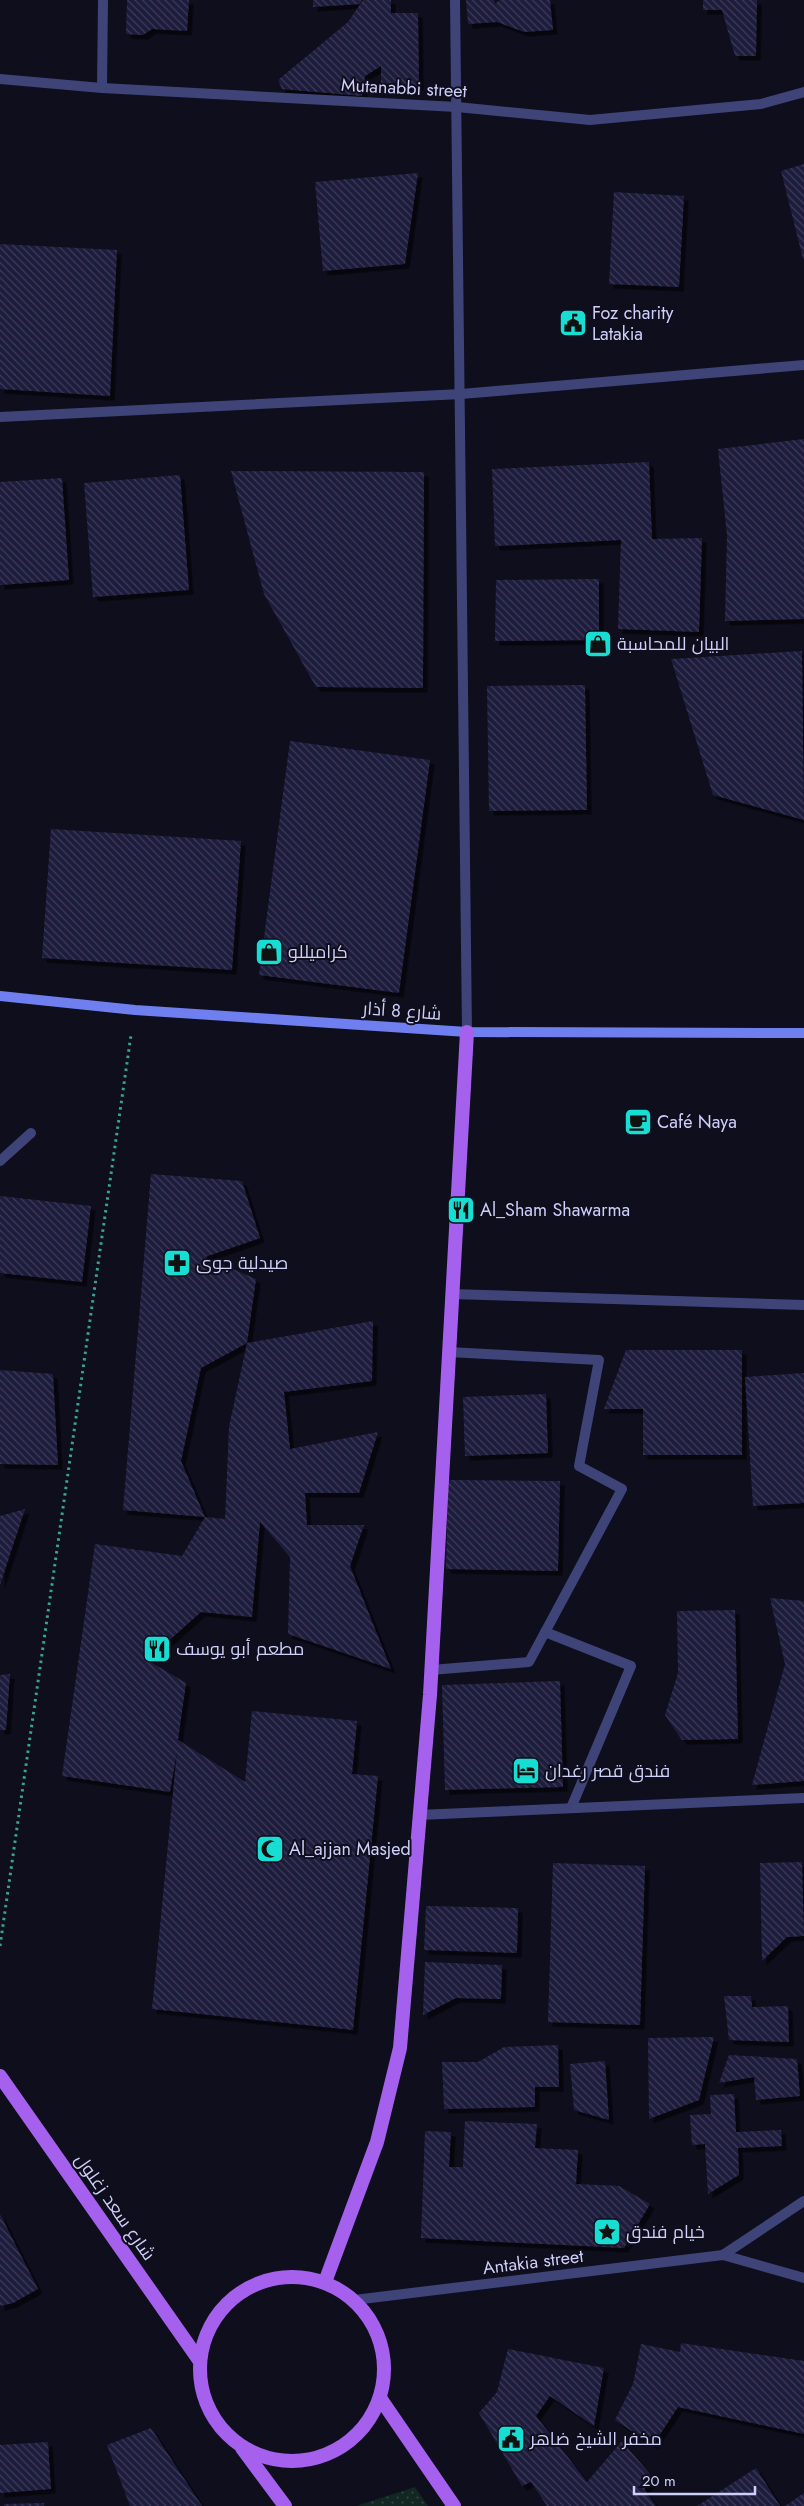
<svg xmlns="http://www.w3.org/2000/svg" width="804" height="2506" viewBox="0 0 804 2506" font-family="Jost,Cairo,sans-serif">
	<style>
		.park { fill: url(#park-dots) }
		.building { fill: url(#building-back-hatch); filter: url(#shadow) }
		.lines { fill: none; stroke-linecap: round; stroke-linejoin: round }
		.path { stroke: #3aa38d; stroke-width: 3; stroke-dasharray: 2.5 4; stroke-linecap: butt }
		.minor { stroke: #3e4477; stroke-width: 10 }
		.tertiary { stroke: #3e4477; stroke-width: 10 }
		.secondary { stroke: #707ff0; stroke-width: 10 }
		.primary { stroke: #a561ee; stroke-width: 14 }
		.labels { text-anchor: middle; stroke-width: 4; stroke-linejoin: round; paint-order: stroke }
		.street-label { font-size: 18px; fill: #cfd0fa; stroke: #0e0e1d }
		.poi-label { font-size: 18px; fill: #cfd0fa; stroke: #0e0e1d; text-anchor: start }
	</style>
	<defs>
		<pattern id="park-dots" width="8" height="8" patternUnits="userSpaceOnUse" patternTransform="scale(1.25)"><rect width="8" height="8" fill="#122622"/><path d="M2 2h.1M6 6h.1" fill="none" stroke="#334443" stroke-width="1.8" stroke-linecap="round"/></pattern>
		<pattern id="building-back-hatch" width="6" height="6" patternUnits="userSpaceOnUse" patternTransform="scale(1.25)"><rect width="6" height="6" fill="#1e1c3c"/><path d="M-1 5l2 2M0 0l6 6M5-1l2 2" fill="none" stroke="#3e3c59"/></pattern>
		<filter id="shadow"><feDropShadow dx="4.5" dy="4.5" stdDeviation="0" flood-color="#0009"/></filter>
	</defs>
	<rect width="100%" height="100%" fill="#0e0e1d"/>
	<path class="park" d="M415,2487L428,2506H356Z"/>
	<g class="building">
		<path d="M127,0H189L187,31L152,29L143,35L126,34Z"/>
		<path d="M313,0H361L360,4L313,7Z"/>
		<path d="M363,0H391V13H418L419,86L381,87V66L365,76L362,96L282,89L278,80L348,22Z"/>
		<path d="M466,0H494L495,4L500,0H550L553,30L524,32L497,22L468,24Z"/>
		<path d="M703,0H757L756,56H735L722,10H703Z"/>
		<path d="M804,164V259H803L781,171Z"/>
		<path d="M418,173L405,264L323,271L315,182Z"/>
		<path d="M614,192L684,196L679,287L609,284Z"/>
		<path d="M0,244L117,250L110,396L0,389Z"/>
		<path d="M804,439V619L725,621L727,535L718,449Z"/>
		<path d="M649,462L652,539L702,538L699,632L618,629L621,540L495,546L492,469Z"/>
		<path d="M231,471L424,472L423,688L316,687L264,594Z"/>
		<path d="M180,475L189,590L93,597L84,483Z"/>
		<path d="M62,478L69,580L0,585V482Z"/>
		<path d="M599,579V640L495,641L496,580Z"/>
		<path d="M802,651L804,820L713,795L671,659Z"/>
		<path d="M585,685L587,810L489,811L487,686Z"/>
		<path d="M290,741L430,760L399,993L259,975Z"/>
		<path d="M51,829L241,841L232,970L42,958Z"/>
		<path d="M151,1174L242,1181L260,1238L205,1257L256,1279L247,1343L201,1368L181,1461L205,1517L225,1519L229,1427L247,1343L373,1321L372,1381L284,1392L290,1449L378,1432L359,1493H305L307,1525H364L350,1566L391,1669L288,1634L290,1557L260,1522L252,1617L201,1612L147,1660L186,1683L178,1740L245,1782L252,1711L357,1721L352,1774L378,1776L353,2030L152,2009L177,1751L170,1792L62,1776L95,1544L182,1556L205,1517L123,1510Z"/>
		<path d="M0,1196L91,1206L82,1282L0,1273Z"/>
		<path d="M626,1350H742V1455H643V1409H604Z"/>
		<path d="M0,1370L53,1374L58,1465L0,1464Z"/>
		<path d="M804,1373V1503L753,1506L745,1377Z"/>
		<path d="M546,1394L548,1453L465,1456L463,1397Z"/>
		<path d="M448,1480L560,1481L558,1571L446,1569Z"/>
		<path d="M25,1509L0,1585V1516Z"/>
		<path d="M770,1598L804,1601V1781L752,1785L785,1664Z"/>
		<path d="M735,1610L738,1739L682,1740L665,1715L678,1673L677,1611Z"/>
		<path d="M10,1674L6,1730H0V1675Z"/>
		<path d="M560,1681L563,1787L445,1790L442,1685Z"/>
		<path d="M802,1862L804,1936L787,1937L762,1961L760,1863Z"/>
		<path d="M553,1863L645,1866L640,2025L548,2022Z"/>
		<path d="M426,1906L518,1908L517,1953L424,1950Z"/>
		<path d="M425,1962L502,1965L501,1999L456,1998L423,2015Z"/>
		<path d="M724,1996H751L752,2007L788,2006L789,2042L729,2040Z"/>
		<path d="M714,2037L699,2100L649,2119L648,2038Z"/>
		<path d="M558,2045L559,2087H535V2107L444,2109L442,2062H478L504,2047Z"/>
		<path d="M729,2055L797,2059L800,2096L756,2100L754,2077L719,2083Z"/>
		<path d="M605,2061L609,2120L574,2110L570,2064Z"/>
		<path d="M734,2094L736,2132L781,2130L782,2146L738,2148L739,2175L708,2194L705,2144L692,2145L690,2115L711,2114L710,2095Z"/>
		<path d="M465,2121L537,2124L535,2148L578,2150L576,2184L619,2186L650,2204L624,2248L421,2238L425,2131L451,2132L449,2167H463Z"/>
		<path d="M0,2214L38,2289L13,2303L0,2306Z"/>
		<path d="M681,2343L804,2361V2434L678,2407L653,2445L615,2420L633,2384L641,2344L680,2352Z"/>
		<path d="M508,2349L604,2368L594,2426L550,2396L536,2416L587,2482L622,2441L655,2480L644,2489L656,2506H547L531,2482L522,2486L479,2413L497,2392Z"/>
		<path d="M151,2428L202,2506H130L107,2445Z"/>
		<path d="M48,2442L51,2489L0,2493V2445Z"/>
		<path d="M756,2468L780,2506H697Z"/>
		<path d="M804,2493V2506H785Z"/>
		<path d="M44,2503V2506H4V2504Z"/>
	</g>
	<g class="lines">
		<path class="path" d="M0,1946L131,1035"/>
		<g class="minor">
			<path d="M102,88L103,0"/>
			<path d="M0,417L461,394L804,365"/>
			<path d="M0,1161L31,1133"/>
			<path d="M451,1294L804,1305"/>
			<path d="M545,1632L631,1666L571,1808"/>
			<path d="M431,1670L529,1662L622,1489L579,1466L599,1360L448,1352"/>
			<path d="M419,1815L804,1798"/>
			<path d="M723,2255L804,2201"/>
		</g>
		<g class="tertiary">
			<path d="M455,0L467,1032"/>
			<path d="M0,79L102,88L457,107L590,120L761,104L804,92"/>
			<path d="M354,2300L723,2255L804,2278"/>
		</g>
		<path class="secondary" d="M0,996L135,1010L467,1032L804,1033"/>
		<g class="primary">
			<path d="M0,2076L199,2360"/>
			<circle cx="292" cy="2369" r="92"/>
			<path d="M325,2282L377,2142L400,2048L430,1695L467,1032"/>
			<path d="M380,2398L454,2506"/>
			<path d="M242,2448L285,2506"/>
		</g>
	</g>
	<defs>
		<g id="civic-square" transform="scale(1.4375)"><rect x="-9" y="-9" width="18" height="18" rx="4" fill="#18ddd3" stroke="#0e0e1d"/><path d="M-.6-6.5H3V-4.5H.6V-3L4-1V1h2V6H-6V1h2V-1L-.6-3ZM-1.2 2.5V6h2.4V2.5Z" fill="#111"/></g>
		<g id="shop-square" transform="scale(1.4375)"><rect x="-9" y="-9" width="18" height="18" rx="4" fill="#18ddd3" stroke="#0e0e1d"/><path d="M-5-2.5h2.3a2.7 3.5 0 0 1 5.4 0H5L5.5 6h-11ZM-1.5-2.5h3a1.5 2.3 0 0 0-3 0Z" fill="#111"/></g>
		<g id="cafe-square" transform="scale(1.4375)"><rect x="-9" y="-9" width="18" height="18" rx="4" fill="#18ddd3" stroke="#0e0e1d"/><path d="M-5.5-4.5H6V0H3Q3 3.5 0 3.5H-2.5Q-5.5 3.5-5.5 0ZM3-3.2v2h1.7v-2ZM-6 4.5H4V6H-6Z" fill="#111"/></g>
		<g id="restaurant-square" transform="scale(1.4375)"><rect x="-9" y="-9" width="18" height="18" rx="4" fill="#18ddd3" stroke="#0e0e1d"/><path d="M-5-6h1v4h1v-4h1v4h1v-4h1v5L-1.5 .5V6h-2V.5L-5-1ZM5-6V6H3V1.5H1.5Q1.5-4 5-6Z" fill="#111"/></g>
		<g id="pharmacy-square" transform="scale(1.4375)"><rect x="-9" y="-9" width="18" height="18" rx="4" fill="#18ddd3" stroke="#0e0e1d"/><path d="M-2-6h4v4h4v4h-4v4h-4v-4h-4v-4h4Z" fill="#111"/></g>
		<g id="hotel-square" transform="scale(1.4375)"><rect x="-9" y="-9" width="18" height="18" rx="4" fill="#18ddd3" stroke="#0e0e1d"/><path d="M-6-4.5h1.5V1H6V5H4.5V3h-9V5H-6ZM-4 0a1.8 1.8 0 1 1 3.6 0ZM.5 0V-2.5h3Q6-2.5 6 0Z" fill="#111"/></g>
		<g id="mosque-square" transform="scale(1.4375)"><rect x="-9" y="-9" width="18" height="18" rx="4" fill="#18ddd3" stroke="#0e0e1d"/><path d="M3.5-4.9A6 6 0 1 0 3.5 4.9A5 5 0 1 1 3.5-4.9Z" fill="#111"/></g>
		<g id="sight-square" transform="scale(1.4375)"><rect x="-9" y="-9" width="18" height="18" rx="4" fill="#18ddd3" stroke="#0e0e1d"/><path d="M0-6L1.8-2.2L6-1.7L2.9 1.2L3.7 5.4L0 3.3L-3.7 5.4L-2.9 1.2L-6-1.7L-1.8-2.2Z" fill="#111"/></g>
	</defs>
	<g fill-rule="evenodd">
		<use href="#civic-square" x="573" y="323"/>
		<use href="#shop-square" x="598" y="644"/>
		<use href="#shop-square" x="269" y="952"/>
		<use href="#cafe-square" x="638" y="1122"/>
		<use href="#restaurant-square" x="461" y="1210"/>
		<use href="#pharmacy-square" x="177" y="1263"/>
		<use href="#restaurant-square" x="157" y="1649"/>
		<use href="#hotel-square" x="526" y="1771"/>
		<use href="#mosque-square" x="270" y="1849"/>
		<use href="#sight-square" x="607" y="2232"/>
		<use href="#civic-square" x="511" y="2439"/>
	</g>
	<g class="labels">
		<g class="street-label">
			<text transform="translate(404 88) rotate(3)" y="6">Mutanabbi street</text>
			<text transform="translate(402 1011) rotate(4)" y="6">شارع 8 أذار</text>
			<text transform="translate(115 2207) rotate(55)" y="6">شارع سعد زغلول</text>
			<text transform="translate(533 2262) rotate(-7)" y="6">Antakia street</text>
		</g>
		<g class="poi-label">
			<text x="592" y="319">Foz charity<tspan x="592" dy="21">Latakia</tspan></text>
			<text x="617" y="650">البيان للمحاسبة</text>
			<text x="288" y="958">كراميللو</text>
			<text x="657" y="1128">Café Naya</text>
			<text x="480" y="1216">Al_Sham Shawarma</text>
			<text x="196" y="1269">صيدلية جوى</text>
			<text x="176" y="1655">مطعم أبو يوسف</text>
			<text x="545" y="1777">فندق قصر رغدان</text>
			<text x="289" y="1855">Al_ajjan Masjed</text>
			<text x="626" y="2238">خيام فندق</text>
			<text x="530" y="2445">مخفر الشيخ ضاهر</text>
		</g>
	</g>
	<path d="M634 2486v8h121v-8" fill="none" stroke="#cfd0fa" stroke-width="2.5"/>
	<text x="642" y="2486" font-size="15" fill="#cfd0fa" stroke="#0e0e1d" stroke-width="4" paint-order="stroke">20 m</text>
</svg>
